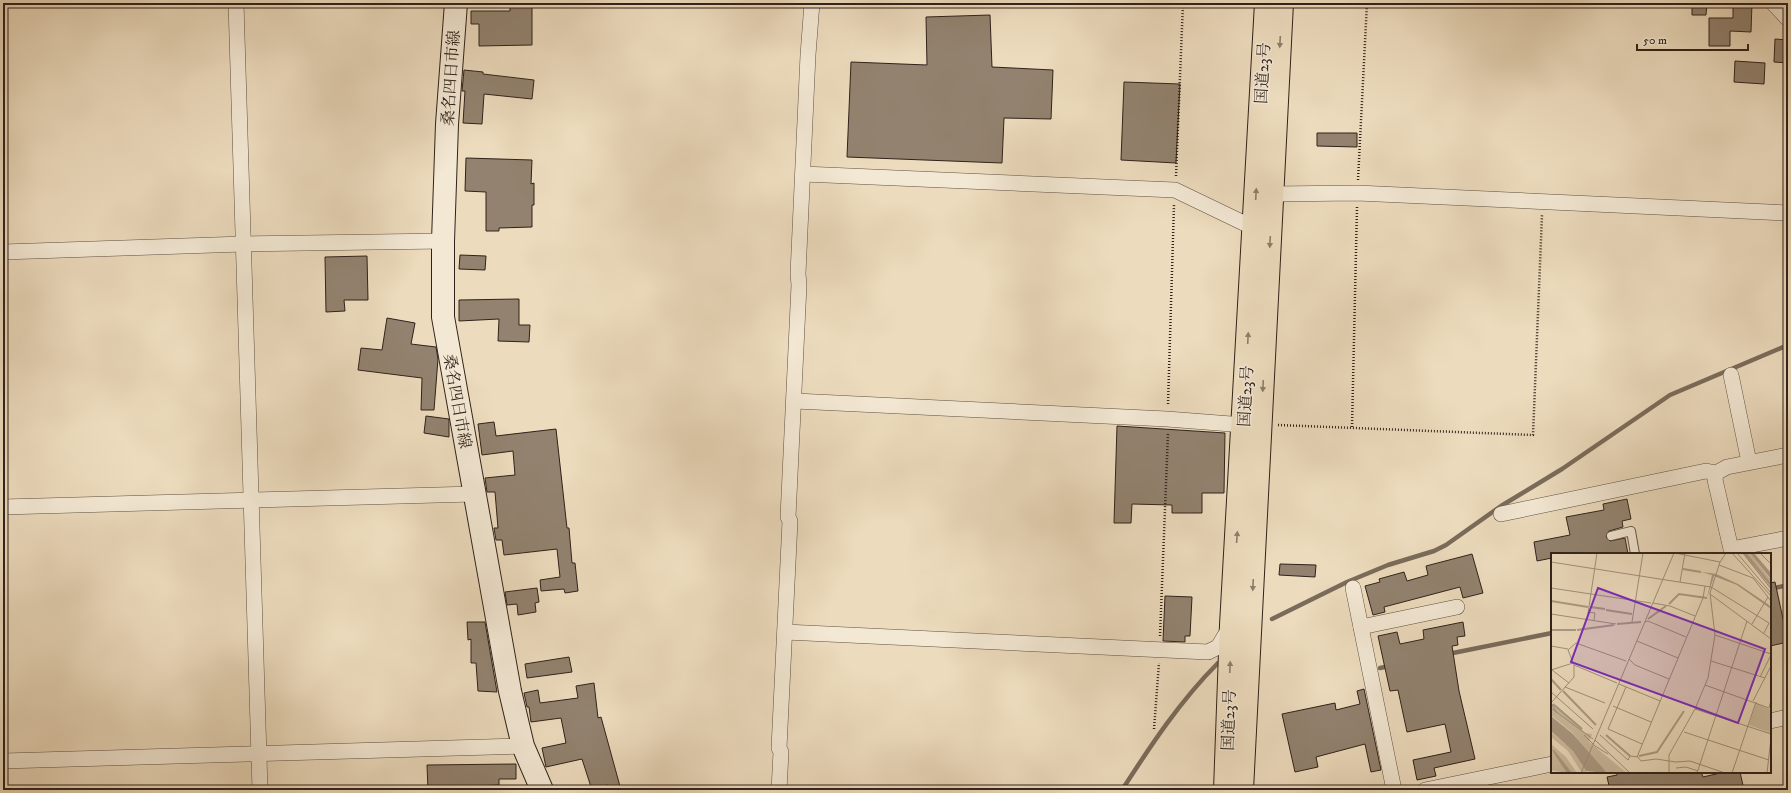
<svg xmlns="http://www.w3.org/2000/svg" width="1791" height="793" viewBox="0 0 1791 793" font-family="'IM FELL DW Pica','Noto Serif JP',serif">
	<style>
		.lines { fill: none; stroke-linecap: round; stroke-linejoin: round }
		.stream { stroke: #7a6b5b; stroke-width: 4.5 }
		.building { fill: #92826f; stroke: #30221a }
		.lane-casing { stroke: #5f5043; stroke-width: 10 }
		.street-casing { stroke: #5f5043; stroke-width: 16 }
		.secondary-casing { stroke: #30221a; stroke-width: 24 }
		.highway-casing { stroke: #30221a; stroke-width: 24 }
		.path { stroke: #30221a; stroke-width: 2.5; stroke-dasharray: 1 2; stroke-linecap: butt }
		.lane { stroke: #f3e8d4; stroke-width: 8 }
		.street { stroke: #f3e8d4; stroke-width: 15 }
		.secondary { stroke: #f3e8d4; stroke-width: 22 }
		.highway { stroke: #ecdbbd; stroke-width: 22 }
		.oneway { fill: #8e7e6c }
		.labels { text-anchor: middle; stroke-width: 3; stroke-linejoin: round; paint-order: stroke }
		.street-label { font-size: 16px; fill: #30221a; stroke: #f3e8d4 }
		.inset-river { fill: none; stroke: #ac9c86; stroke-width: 2 }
		.inset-road { fill: none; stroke: #a1917c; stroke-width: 1 }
		.view { fill: #7b2cbf; fill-opacity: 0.15; stroke: #7b2cbf; stroke-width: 2 }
		.inset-edge { fill: none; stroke: #30221a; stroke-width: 2 }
	</style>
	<rect width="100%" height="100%" fill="#ecdbbd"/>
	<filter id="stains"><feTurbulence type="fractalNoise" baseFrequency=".005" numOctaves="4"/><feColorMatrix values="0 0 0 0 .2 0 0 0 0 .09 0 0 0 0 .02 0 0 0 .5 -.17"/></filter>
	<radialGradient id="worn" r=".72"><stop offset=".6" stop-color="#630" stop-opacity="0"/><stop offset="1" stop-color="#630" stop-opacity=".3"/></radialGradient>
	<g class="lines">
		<g class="stream">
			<path d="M1770,589L1788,585"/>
			<path d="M1272,619L1347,582L1388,565L1434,551L1446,545L1501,506L1562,469L1670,395L1788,345"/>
			<path d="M1448,654L1552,633"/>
			<path d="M1380,668L1390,666"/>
			<path d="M1122,790C1151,745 1180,701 1218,663"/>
		</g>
	</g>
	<g class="building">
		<path d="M510,3L532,4V45L479,46V24H471V11H510Z"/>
		<path d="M1692,3H1707L1706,15H1692Z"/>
		<path d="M1733,3H1752L1751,32L1730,31V46H1709V18H1733Z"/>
		<path d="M990,15L992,67L1053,70L1051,119L1004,118L1002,163L847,157L851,62L927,65L926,17Z"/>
		<path d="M1775,39L1788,40V63L1774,62Z"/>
		<path d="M1735,61L1765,63L1764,84L1734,82Z"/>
		<path d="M464,70L483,72V74L534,80L532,99L484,94L482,124L463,123L465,91H462Z"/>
		<path d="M1124,82L1180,84L1176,163L1121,160Z"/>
		<path d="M1317,133H1357V147L1317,146Z"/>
		<path d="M466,158L532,160L531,184L534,183V205H532V227L499,228V231H486V192L465,191Z"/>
		<path d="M460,255L486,256L485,270L459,269Z"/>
		<path d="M367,256L368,300H344L345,311L326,312L325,257Z"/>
		<path d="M519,299V325H530L529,342L498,341L499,319L459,321V300Z"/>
		<path d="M387,318L415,323L411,344L436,347L438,359L434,410H421L422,378L358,370L361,348L382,350Z"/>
		<path d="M426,416L449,419V437L424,433Z"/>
		<path d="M494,422L496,436L556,429L567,528H569L572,563H575L578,591L565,593L564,589L541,591L540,580L560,577L557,549L504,555L502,540H496L494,528H498L495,492H487L485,478L515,475L513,451L482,455L478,424Z"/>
		<path d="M1117,426L1225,433L1224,493H1202V513H1172V505L1132,504L1131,523H1114Z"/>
		<path d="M1627,499L1631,519L1622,521L1623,527L1609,531L1606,537L1610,541L1625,538L1628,554H1552V558L1537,561L1534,542L1570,535L1566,517L1604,510L1603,504Z"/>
		<path d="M1472,554L1483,593L1463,598L1460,587L1384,607L1385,612L1373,615L1365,586L1380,582L1379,579L1404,572L1407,581L1428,575L1426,566Z"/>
		<path d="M1280,564L1316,565L1315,577L1279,575Z"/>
		<path d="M1775,582L1788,642L1770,646V583Z"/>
		<path d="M537,588L539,602L535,603L536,612L518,615L517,604L507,605L505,592Z"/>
		<path d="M1165,596L1192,597L1190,636H1185V642L1163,641Z"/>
		<path d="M467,622H485L497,692L478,691L476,663H471V639L468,640Z"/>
		<path d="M1463,622L1465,636L1457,637L1458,645L1452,646L1459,691L1475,759L1434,768L1436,776L1417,780L1413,760L1451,752L1445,724L1407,732L1398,690L1390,691L1378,636L1397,632L1400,644L1424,639L1423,630Z"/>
		<path d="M569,657L572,672L527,678L525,664Z"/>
		<path d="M594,683L598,718L601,717L621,790H609L608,785L592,790L582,759L546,767L542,748L566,743L561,718L531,722L529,707H527L524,693L538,690L540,703L578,698L576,686Z"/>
		<path d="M1364,689L1381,770L1371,772L1365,744L1316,757L1318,767L1295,772L1282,714L1335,703L1336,710L1360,704L1357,691Z"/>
		<path d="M516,764V779H499V785L473,786V790H428L427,765Z"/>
		<path d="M1617,772H1701L1703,777L1725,772H1740L1744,790H1610L1607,777L1617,775Z"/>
	</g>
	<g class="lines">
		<g class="lane-casing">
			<path id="lane" d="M1611,536L1631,531L1635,554"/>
		</g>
		<g class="street-casing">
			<g id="street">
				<path d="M236,3L260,790"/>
				<path d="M1773,3L1788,19"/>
				<path d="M803,174L1175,190L1254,228"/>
				<path d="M1273,194L1357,193L1788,213"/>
				<path d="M3,252L244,244L443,241"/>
				<path d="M1731,375L1749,462"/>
				<path d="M795,401L1167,419L1244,425"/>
				<path d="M1716,473L1715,480L1731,549L1788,538"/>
				<path d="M3,507L474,494"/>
				<path d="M1501,514L1706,471L1716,473L1727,467L1788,455"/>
				<path d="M1353,588L1394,790"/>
				<path d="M1361,627L1457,607"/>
				<path d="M785,632L1208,652L1218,647L1230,627"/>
				<path d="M1770,721L1788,717"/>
				<path d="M3,761L523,746"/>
				<path d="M779,790L781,752L779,748L790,521L788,517L799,285L798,274L808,55L812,3"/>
				<path d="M1425,790L1552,764"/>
			</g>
		</g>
		<g class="secondary-casing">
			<path id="secondary" d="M456,3L447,124L443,241V317L510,691L523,746L542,790"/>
		</g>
		<g class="highway-casing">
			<g id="highway">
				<path d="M1225,790L1231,625L1266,3"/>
				<path d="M1242,790L1282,3"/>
			</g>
		</g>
		<g class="path">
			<path d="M1176,176L1183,3"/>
			<path d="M1358,180L1367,3"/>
			<path d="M1168,404L1174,205"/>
			<path d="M1278,425L1533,435L1542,215"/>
			<path d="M1352,427L1357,207"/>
			<path d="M1160,636L1168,433"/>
			<path d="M1154,729L1159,663"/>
		</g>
		<use href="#lane" class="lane"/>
		<use href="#street" class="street"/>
		<use href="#secondary" class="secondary"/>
		<use href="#highway" class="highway"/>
	</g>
	<defs><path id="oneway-solid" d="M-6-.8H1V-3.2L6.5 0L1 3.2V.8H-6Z"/></defs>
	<g class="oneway">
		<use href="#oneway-solid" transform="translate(1280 42) rotate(93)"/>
		<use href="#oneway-solid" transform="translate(1256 194) rotate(-87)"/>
		<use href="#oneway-solid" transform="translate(1270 242) rotate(93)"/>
		<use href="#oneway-solid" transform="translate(1248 338) rotate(-87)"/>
		<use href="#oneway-solid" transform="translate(1263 386) rotate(93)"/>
		<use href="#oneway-solid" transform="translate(1237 537) rotate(-86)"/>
		<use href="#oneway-solid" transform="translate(1253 585) rotate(93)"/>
		<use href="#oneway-solid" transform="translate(1230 667) rotate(-88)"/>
	</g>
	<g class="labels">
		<g class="street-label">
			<text transform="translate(1262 73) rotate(-87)" y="6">国道23号</text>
			<text transform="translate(450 78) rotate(-86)" y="6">桑名四日市線</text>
			<text transform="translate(1245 396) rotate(-87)" y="6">国道23号</text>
			<text transform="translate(458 401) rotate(80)" y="6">桑名四日市線</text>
			<text transform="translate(1228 720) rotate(-88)" y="6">国道23号</text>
		</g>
	</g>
	<g transform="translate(1551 553)">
		<rect width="220" height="220" fill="#ecdbbd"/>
		<path d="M191,0H199L220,27V36ZM0,150L34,180L41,181L38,189L76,220H57L51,216L22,180L0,162ZM205,150L220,157V180L198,172ZM0,179L22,198L36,220H31L17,198L0,184ZM0,191L15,204L26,220H21L10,207L0,195ZM0,198L4,201L16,220L0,217Z" fill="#ccbca1"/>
		<path d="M199,0H203L220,20V26ZM150,19L159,20L165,21L187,31L218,52L220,56L186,32L163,23L156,45L161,22ZM0,163L22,181L56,220L35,218L22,198L0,178ZM0,196L4,198L21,220H16Z" fill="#ac9c86"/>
		<path class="inset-river" d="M194,0L220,32M132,16L150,19M0,48L37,54M118,51L128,41L156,45M39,54L54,56M55,57L81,61M97,66L115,53M66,71L90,69M0,77H25M26,77L63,72M0,126L10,137M12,138L45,172M2,151L31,176M55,182L79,203M88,203L106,199L133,158"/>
		<path class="inset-road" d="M124,0L169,9M181,0L220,43M186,0L220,40M192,0L220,36M209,0L220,11M0,9L160,34L218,70L213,80M168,12L202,25L220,48M129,29L134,0M0,35L100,50M159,41L220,86M102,50L119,53L144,63M37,59L44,60L43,67M0,61L65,71M36,67L46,0M81,69L92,0M94,69L97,68L135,84M201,71L217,44M164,82L220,101M86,88L127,105M0,93L17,96M78,106L84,112L118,126M160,108L214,125M23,112L66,130M0,117L22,110M1,117L18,130M209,124L220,102M68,131L109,148M154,132L218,155L220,147M14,134L54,150M75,134L57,176L91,191M0,139L42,176M202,148L220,113M62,153L100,169M0,155L42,186M144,156L220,181M6,160L0,150L23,124V112L17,97L25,90L75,108M133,179L218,207M33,182L44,193L57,201M49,182L77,207L79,203L87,204L90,208L105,206L125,209L139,208L174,220M44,187L79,220M86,204L152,45L154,33M125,215L135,214L147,218M30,220L123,0M118,220V202L144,156L157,125L164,82L159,40L169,9L175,0M146,220L196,68M181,220L205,149M216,220L220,185"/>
		<path class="view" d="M47,35L214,96L187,170L20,109Z"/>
		<rect width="220" height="220" class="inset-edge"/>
	</g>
	<rect width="1791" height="793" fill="none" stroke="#ecdbbd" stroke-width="16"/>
	<rect x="4" y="4" width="1783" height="785" fill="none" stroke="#30221a" stroke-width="2"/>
	<rect x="8" y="8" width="1775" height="777" fill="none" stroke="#30221a"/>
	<path d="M1637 44v6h111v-6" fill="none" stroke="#30221a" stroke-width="2"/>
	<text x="1643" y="44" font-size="12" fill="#30221a" stroke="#f3e8d4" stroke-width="3" paint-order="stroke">50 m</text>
	<rect width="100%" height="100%" filter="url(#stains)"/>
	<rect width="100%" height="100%" fill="url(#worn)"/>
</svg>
